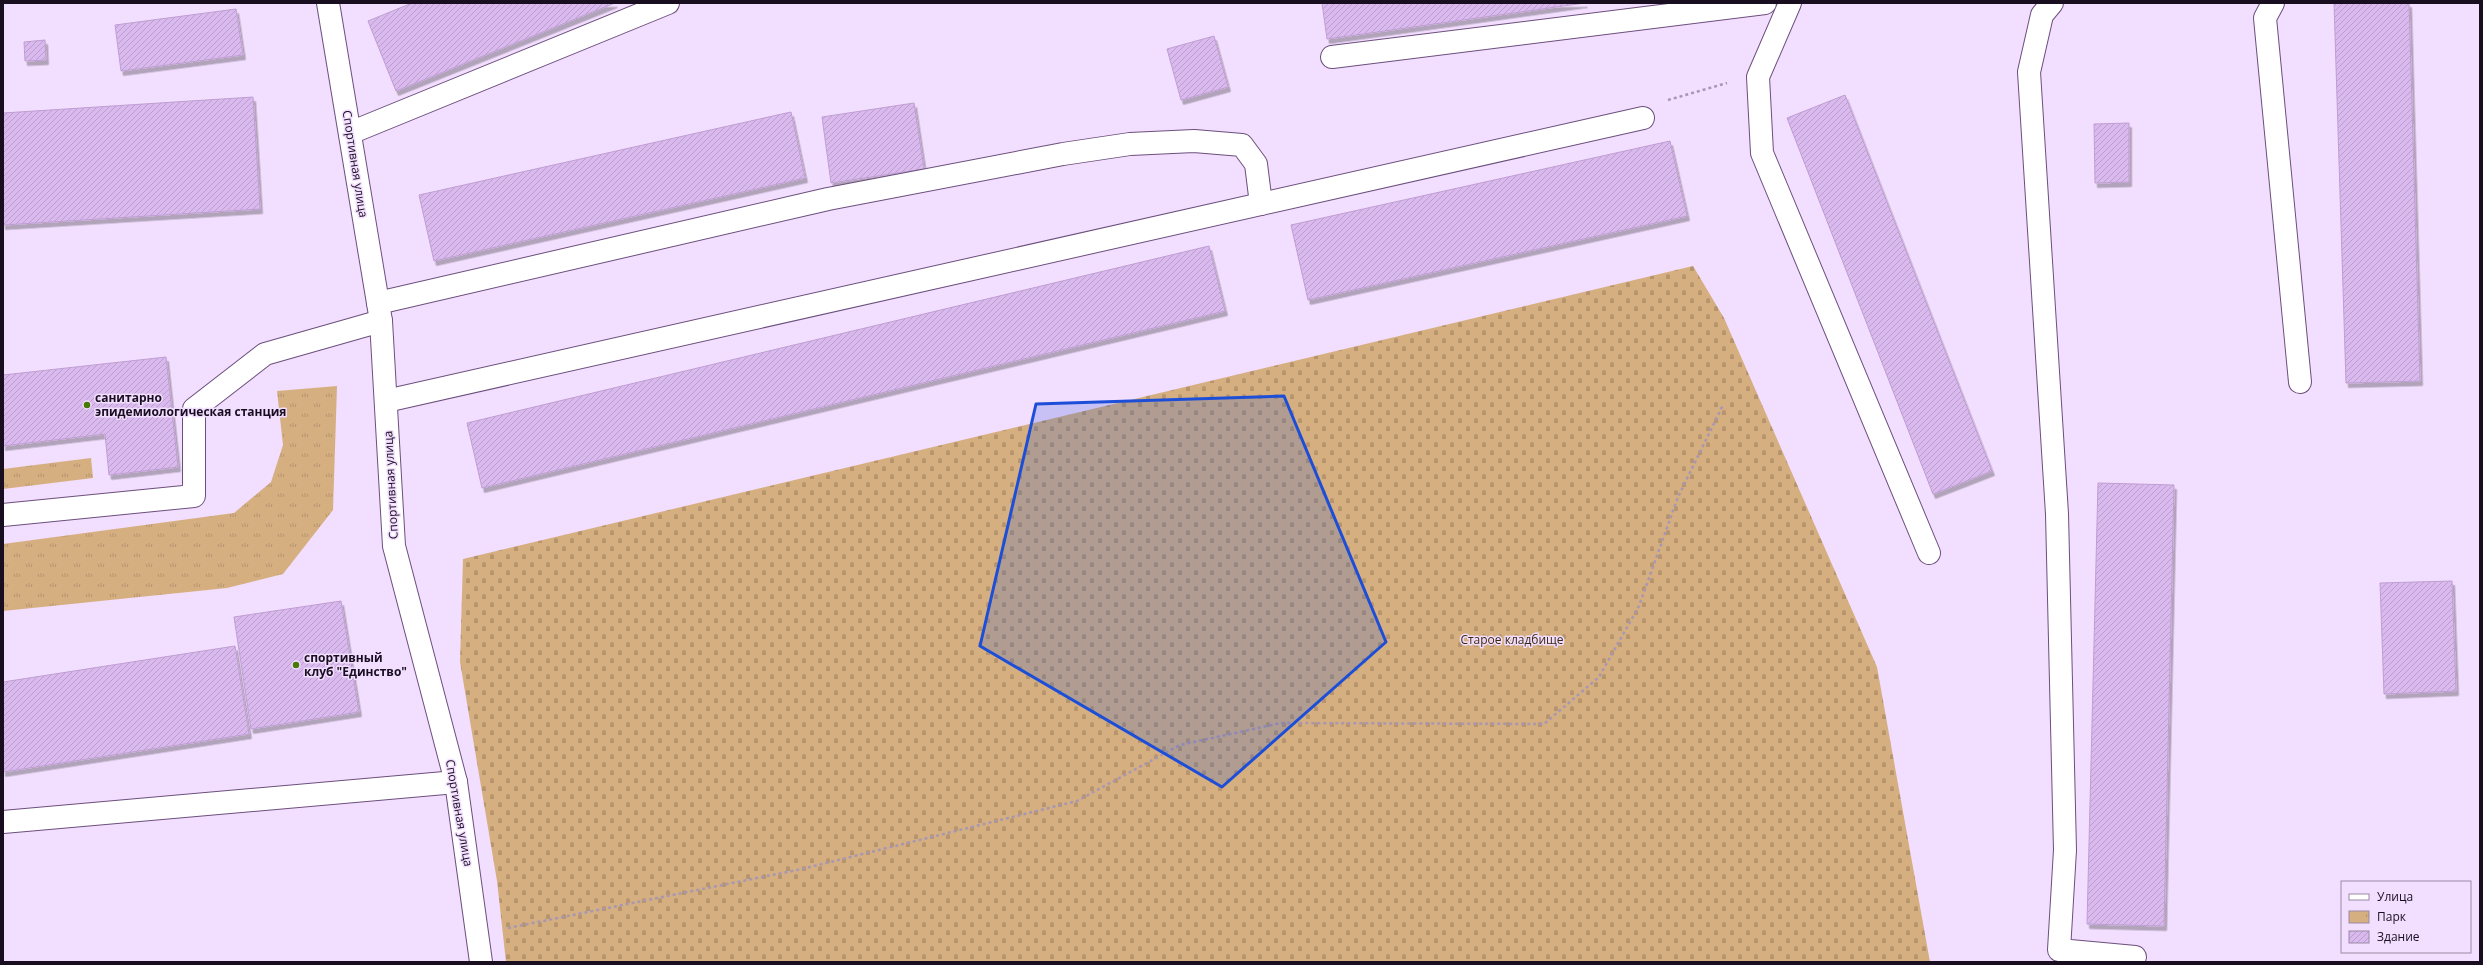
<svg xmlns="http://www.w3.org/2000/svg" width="2483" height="965" viewBox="0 0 2483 965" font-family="'Open Sans',sans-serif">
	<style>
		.cemetery { fill: url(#cemetery-stones) }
		.park { fill: url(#park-tufts) }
		.building { fill: url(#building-hatch); stroke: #bf9ed2; filter: url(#shadow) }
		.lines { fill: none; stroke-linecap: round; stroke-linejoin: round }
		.lane-casing { stroke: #6c4f7d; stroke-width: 24 }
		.street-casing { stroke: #6c4f7d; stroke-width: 24 }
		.path { stroke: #a897b3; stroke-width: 2.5; stroke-dasharray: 3 3; stroke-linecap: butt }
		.lane { stroke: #fff; stroke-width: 22 }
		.street { stroke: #fff; stroke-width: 22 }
		.marked { fill: #1d4ed8; fill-opacity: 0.2; stroke: #1d4ed8; stroke-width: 3; stroke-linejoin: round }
		.poi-dot { fill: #477904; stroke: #f2defe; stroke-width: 1.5 }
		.labels { text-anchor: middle; stroke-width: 3; stroke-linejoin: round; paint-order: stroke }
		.street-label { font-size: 12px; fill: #190d20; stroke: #f2defe }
		.poi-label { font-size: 12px; font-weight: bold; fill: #190d20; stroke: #f2defe; text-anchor: start }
		.park-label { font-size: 12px; fill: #3a280f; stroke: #f2defe }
	</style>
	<defs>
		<pattern id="cemetery-stones" width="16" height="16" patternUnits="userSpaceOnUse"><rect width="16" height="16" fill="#d5af80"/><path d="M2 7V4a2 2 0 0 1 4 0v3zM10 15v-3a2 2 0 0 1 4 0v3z" fill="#b6956e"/></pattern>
		<pattern id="park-tufts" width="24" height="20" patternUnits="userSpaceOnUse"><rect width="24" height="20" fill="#d5af80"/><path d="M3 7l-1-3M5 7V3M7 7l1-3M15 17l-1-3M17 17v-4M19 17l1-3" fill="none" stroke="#b6956e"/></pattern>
		<pattern id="building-hatch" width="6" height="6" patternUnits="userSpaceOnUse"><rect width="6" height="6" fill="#dab9ee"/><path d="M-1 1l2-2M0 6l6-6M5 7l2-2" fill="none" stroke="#ba9ecc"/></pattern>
		<filter id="shadow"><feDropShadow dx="2.5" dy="4.5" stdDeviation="0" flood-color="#0004"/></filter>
	</defs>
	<rect width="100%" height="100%" fill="#f2defe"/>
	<path class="cemetery" d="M1693,266L1724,318L1877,667L1930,962H506L497,881L460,662L463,559Z"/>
	<g class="park">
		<path d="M337,386L333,510L283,574L227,588L3,611V544L234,513L271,482L283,445L277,391Z"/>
		<path d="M91,458L93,478L3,489V469Z"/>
	</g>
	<g class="building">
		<path d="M412,3H615L396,91L368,21Z"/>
		<path d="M1322,3H1585L1327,39Z"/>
		<path d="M2334,3H2409L2420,381L2346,383Z"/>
		<path d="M236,9L243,55L121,71L115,25Z"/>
		<path d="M1214,36L1228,87L1181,100L1167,49Z"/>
		<path d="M45,40L46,60L25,61L24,42Z"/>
		<path d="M1845,95L1992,471L1933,494L1787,118Z"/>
		<path d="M253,97L260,209L3,225V113Z"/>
		<path d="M914,103L924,169L831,183L822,117Z"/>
		<path d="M791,112L805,178L434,261L419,195Z"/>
		<path d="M2129,123V182L2095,183L2094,124Z"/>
		<path d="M1670,141L1687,216L1308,300L1291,225Z"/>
		<path d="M1209,246L1225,311L482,488L467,423Z"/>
		<path d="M166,357L178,467L109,475L105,434L3,446V375Z"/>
		<path d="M2098,483L2174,485L2164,926L2087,924Z"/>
		<path d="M2452,581L2456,691L2384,694L2380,583Z"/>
		<path d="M341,601L359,712L251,729L234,617Z"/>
		<path d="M235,646L249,734L3,772V682Z"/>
	</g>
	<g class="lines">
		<g class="lane-casing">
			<g id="lane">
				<path d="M1790,3L1758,77L1762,153L1929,553"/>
				<path d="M2052,3L2042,15L2029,72L2057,514L2065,850L2059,950L2135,957"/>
				<path d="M2273,3L2265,18L2300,382"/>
				<path d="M1332,57L1765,3"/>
				<path d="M350,133L668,3"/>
				<path d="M378,303L828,199L1063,154L1130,144L1194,141L1242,145L1256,164L1261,204"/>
				<path d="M386,401L1643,118"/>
				<path d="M3,515L194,496V409L265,354L381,321"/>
				<path d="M3,822L456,782"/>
			</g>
		</g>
		<g class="street-casing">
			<path id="street" d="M328,3L381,321L394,546L456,782L481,962"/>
		</g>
		<g class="path">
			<path d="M1668,100L1727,83"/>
			<path d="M508,928L802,869L1077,801L1180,745L1281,723L1544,724L1599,677L1639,606L1678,497L1723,405"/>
		</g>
		<use href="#lane" class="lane"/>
		<use href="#street" class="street"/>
	</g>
	<path class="marked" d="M1284,396L1386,642L1222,787L980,646L1036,404Z"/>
	<g class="poi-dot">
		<circle cx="87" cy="405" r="4"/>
		<circle cx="296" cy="665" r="4"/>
	</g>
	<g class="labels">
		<g class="street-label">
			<text transform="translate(355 164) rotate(81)" y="4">Спортивная улица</text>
			<text transform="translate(391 485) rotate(-93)" y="4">Спортивная улица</text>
			<text transform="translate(459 813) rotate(80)" y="4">Спортивная улица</text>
		</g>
		<g class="poi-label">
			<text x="95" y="402">санитарно<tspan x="95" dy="14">эпидемиологическая станция</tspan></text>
			<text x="304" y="662">спортивный<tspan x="304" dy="14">клуб "Единство"</tspan></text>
		</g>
		<g class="park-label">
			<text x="1512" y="644">Старое кладбище</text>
		</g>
	</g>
	<rect width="2483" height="965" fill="none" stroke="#190d20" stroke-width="8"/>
	<rect x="2341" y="881" width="130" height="72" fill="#f2defe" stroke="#9b8aa5"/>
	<rect x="2349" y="894" width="20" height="6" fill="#ffffff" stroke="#9b8aa5"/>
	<text x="2377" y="901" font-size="12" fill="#190d20">Улица</text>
	<rect x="2349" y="911" width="20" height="12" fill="url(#park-tufts)" stroke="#9b8aa5"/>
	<text x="2377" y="921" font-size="12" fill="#190d20">Парк</text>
	<rect x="2349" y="931" width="20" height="12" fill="url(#building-hatch)" stroke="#9b8aa5"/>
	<text x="2377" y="941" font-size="12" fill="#190d20">Здание</text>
</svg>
